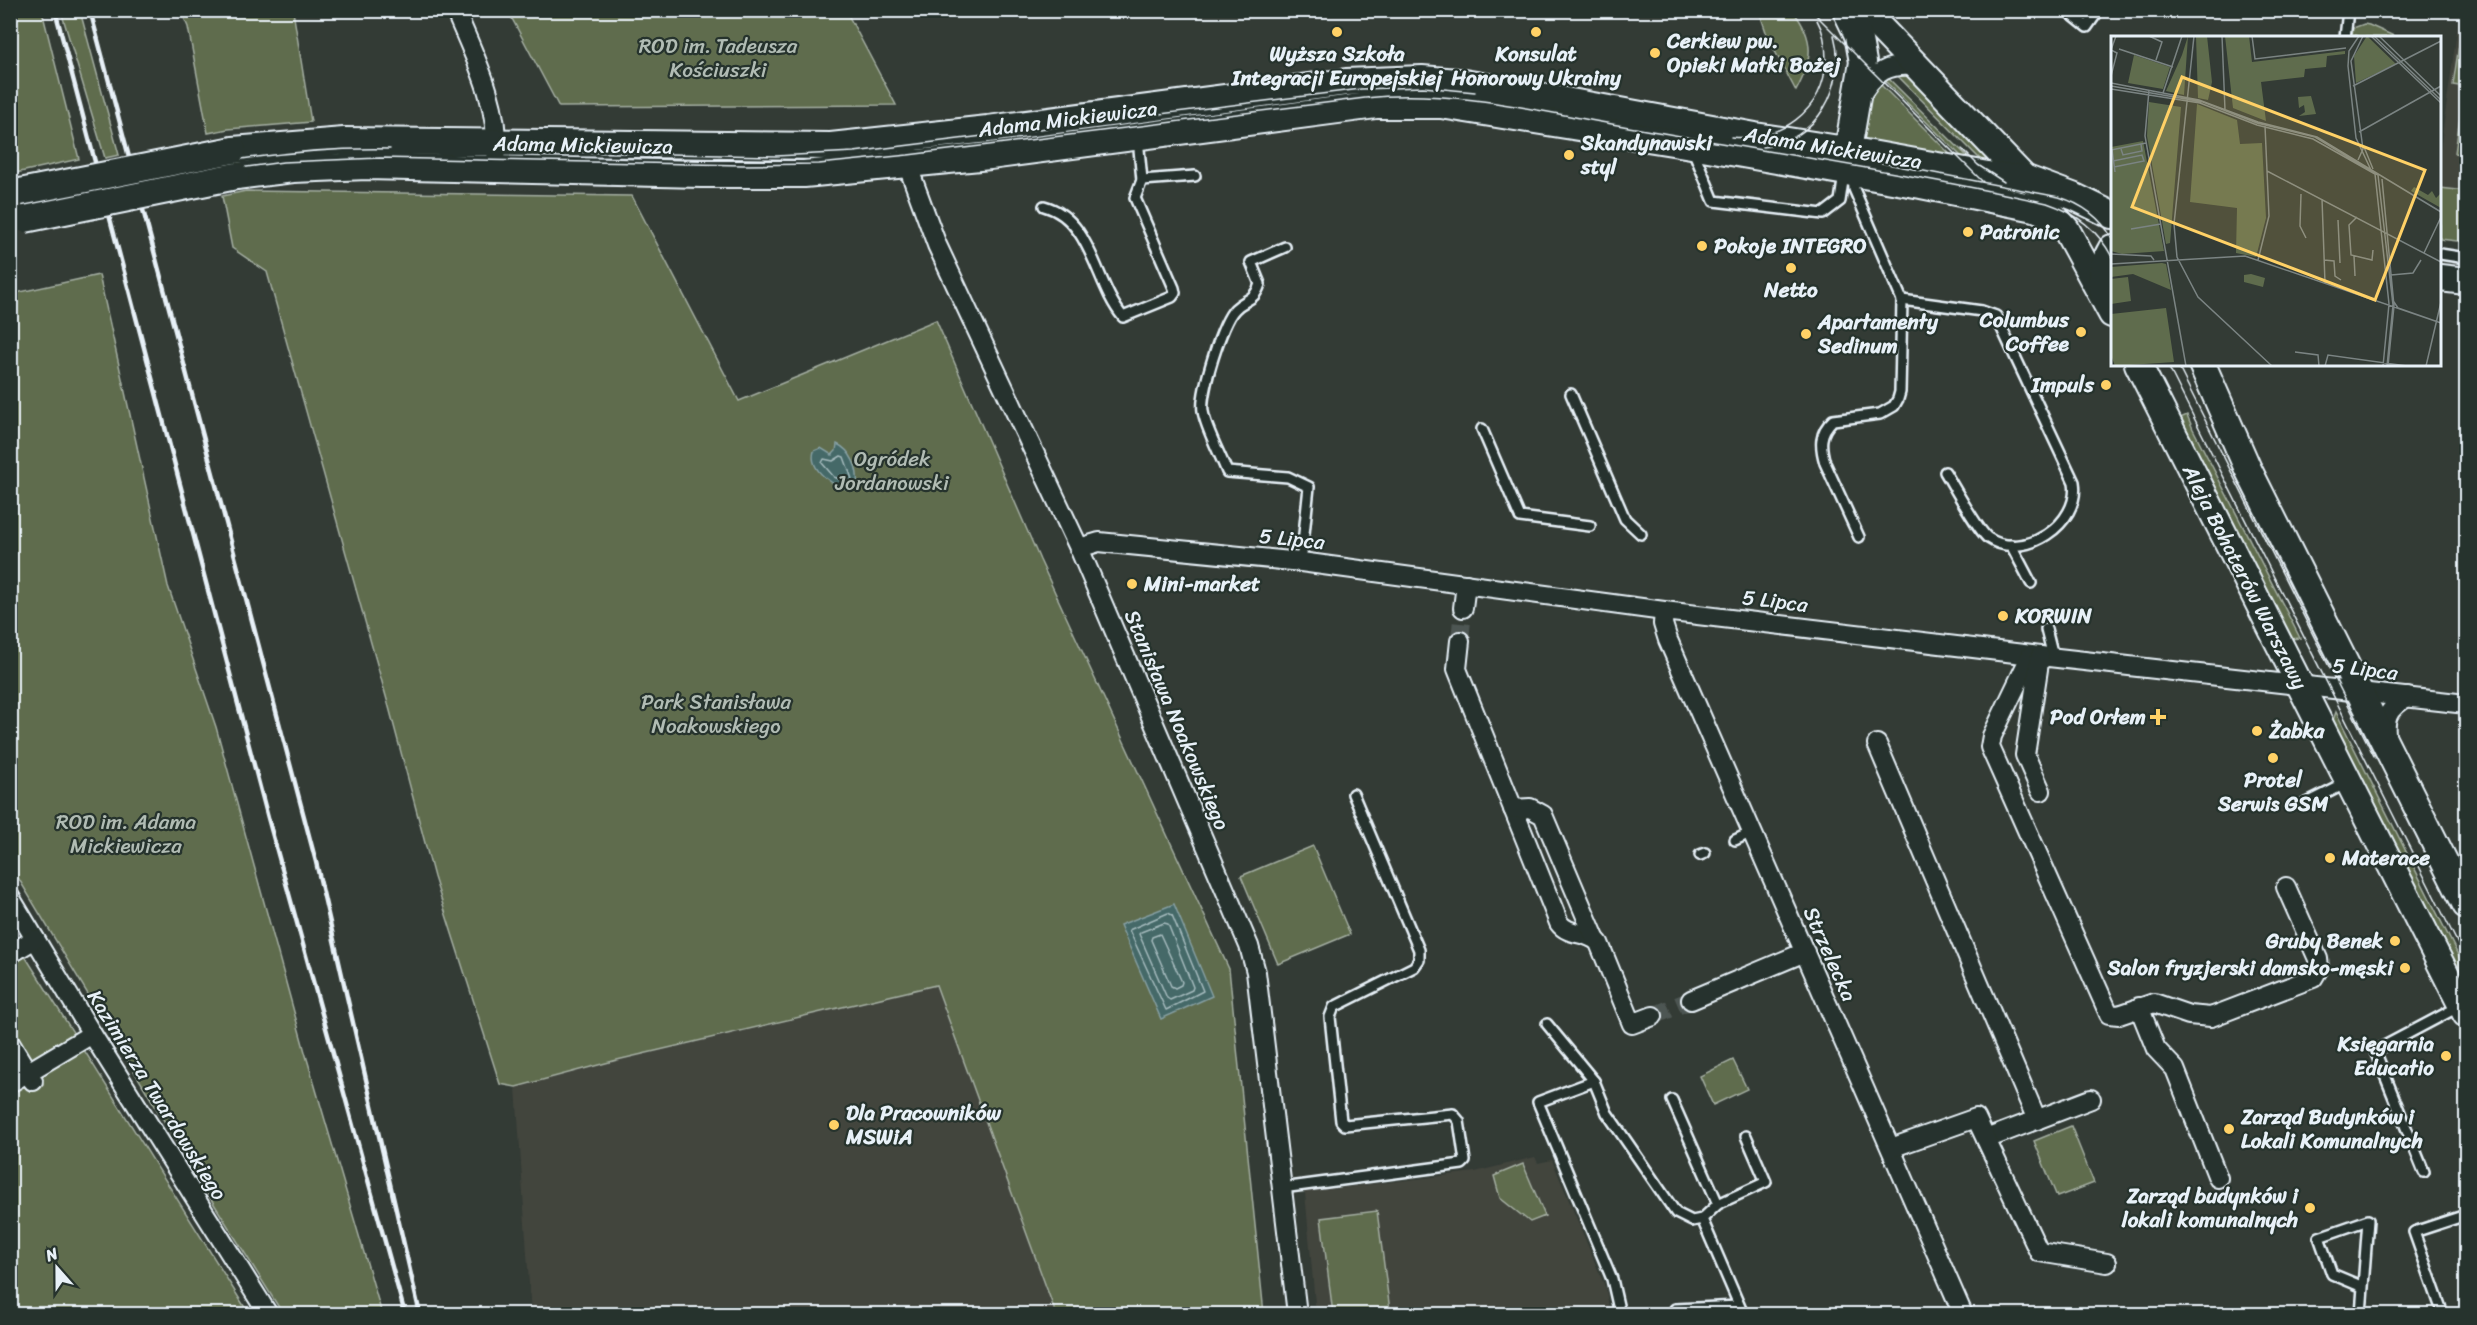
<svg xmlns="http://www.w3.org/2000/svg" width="2477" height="1325" viewBox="0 0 2477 1325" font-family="Sriracha,sans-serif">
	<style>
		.built { fill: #43453e }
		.green { fill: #5f6c4d; stroke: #a4aea2; stroke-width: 1.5 }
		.water { fill: #446968; stroke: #869fa2; stroke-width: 1.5 }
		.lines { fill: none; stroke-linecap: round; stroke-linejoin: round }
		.shore { stroke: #a6bbbe; stroke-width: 1.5 }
		.street-tunnel { stroke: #4e5652; stroke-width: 18; stroke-dasharray: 18 9; stroke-linecap: butt }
		.lane-casing { stroke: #e8f1f8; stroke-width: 14 }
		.street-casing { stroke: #e8f1f8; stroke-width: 22 }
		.secondary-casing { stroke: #e8f1f8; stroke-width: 30 }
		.lane { stroke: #26332d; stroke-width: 9 }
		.street { stroke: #26332d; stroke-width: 18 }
		.secondary { stroke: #26332d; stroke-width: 26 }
		.tram { stroke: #e8f1f8; stroke-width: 1.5 }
		.rail { stroke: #e8f1f8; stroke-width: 4.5 }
		.secondary-bridge-casing { stroke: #e8f1f8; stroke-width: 30; stroke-linecap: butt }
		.secondary-bridge { stroke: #26332d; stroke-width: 26 }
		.poi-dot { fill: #ffd166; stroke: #26332d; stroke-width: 2 }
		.labels { text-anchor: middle; stroke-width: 4.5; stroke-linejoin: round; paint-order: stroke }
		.poi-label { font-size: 21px; font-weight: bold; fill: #e8f1f8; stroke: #26332d; text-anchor: start }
		.park-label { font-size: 21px; fill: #b1bcb4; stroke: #26332d }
		.street-label { font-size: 21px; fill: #e8f1f8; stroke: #26332d }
		.inset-road { fill: none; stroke: #7b8483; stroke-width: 1.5 }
		.view { fill: #ffd166; fill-opacity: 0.15; stroke: #ffd166; stroke-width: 3 }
		.inset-edge { fill: none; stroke: #e8f1f8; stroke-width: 3 }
	</style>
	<rect width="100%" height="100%" fill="#333b35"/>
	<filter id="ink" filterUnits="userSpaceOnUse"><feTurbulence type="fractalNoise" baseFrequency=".0167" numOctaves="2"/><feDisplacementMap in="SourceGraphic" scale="12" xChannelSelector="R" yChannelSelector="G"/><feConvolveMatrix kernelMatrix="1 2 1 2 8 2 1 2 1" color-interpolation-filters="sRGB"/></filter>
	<g filter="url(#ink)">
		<g class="built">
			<path d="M2460,11H2466V241L2440,238V150Z"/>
			<path d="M936,985L1056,1314H531L516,1087L617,1060Z"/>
			<path d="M1535,1157L1538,1163L1552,1160L1606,1289L1610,1314H1316L1305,1192L1475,1172Z"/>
		</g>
		<g class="green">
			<path d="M10,11H42L79,159L11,174Z"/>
			<path d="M61,11H80L119,155L105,158Z"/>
			<path d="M181,11H293L311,122L228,129L208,133L188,27Z"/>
			<path d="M508,11H846L896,105L559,107Z"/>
			<path d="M1759,11H1793C1815,39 1813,60 1796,91L1768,38Z"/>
			<path d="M2464,11H2466V87L2453,85Z"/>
			<path d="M2364,24L2369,25L2396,37H2360L2356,35L2352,37L2353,28Z"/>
			<path d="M1906,71L1997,164L1982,161L1894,72Z"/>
			<path d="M1888,78L1969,158L1962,157L1885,81Z"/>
			<path d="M1877,81L1952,156L1864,141C1859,124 1869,97 1877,81Z"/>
			<path d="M2462,103H2466V154L2455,153Z"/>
			<path d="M2440,188L2466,191V242L2440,239Z"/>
			<path d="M246,191L632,196L739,401L936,320L1040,560L1229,969L1264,1314H1056L936,985L617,1060L516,1087L500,1084L434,877L389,707L267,272L232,248L222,196Z"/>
			<path d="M99,275L168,586L216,727L305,1052L382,1314H283L214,1204L11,866V294Z"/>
			<path d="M2187,415L2193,429L2300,638L2289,639L2178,419Z"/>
			<path d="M2336,712L2466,971V990L2332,723Z"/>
			<path d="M1313,846L1350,934L1278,964L1241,876Z"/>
			<path d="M11,934L44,986L249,1314H11Z"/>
			<path d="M1733,1060L1747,1089L1713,1105L1700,1076Z"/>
			<path d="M2071,1126L2094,1183L2057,1197L2034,1141Z"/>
			<path d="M1523,1164L1545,1216L1530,1222L1500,1198L1494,1176Z"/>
			<path d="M1377,1211L1390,1311L1333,1314L1321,1218Z"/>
		</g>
		<g class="water">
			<path d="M837,444C851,450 859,469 857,484L852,490C836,488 808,471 814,451L821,448L832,455L836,451Z"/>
			<path d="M1174,904L1212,996L1161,1019L1120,925Z"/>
		</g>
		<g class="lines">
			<g class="shore">
				<path d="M841,456L844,457L852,479L849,483L834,477L822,463L824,459L833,461Z"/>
				<path d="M1168,913L1172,915L1203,991L1166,1010L1129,930Z"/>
				<path d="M1164,923L1168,924L1193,987L1192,990L1170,1000L1167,998L1139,934L1141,932Z"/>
				<path d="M1160,934L1182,982L1181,985L1175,988L1171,986L1151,940L1152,937Z"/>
			</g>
			<g class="street-tunnel">
				<path d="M1460,641L1463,608"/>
				<path d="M1653,1016L1691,1000"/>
			</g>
			<g class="lane-casing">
				<g id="lane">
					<path d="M2066,10L2087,27L2099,10"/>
					<path d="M2345,38L2348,10"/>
					<path d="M1693,150L1714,201L1823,214L1840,201L1844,174"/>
					<path d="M1853,175L1854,189L1902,300L1982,311L1996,316L2074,482C2081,524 2023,562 1988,538C1979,532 1953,485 1945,472"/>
					<path d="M1142,180L1195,176"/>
					<path d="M1044,206C1092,219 1095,284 1123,317L1172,297L1175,293L1174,288L1135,198L1142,180L1138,139"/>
					<path d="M1285,247L1251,262L1260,284C1254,302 1246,298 1235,309C1222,322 1200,393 1203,411C1205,427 1221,456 1227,472L1288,477L1309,487L1301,562"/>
					<path d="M2440,254L2466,258"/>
					<path d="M1571,394L1625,519L1641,534"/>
					<path d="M1482,429L1520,517L1590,526"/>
					<path d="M1859,537L1825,463C1820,446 1819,433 1833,420L1880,414L1894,406L1898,399L1900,392L1902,300"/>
					<path d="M2011,545L2031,583"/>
					<path d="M2046,629L2053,657"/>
					<path d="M2303,805L2347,783"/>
					<path d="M1735,840L1752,832"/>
					<path d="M1700,855L1705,853"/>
					<path d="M1547,1024L1594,1081L1607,1113L1676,1213L1692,1221L1702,1219"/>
					<path d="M1594,1081L1538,1102L1612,1279L1620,1314"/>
					<path d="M1672,1100L1718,1204L1702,1219L1743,1314"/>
					<path d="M2424,1172L2375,1051L2460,1006"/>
					<path d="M1282,1188L1462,1164L1465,1161L1459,1121L1453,1114L1345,1125L1341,1121L1330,1017L1334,1007L1414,967L1419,960V950L1353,794"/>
					<path d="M1718,1204L1766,1182L1746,1136"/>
					<path d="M1675,1309L1739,1306"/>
					<path d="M2361,1314L2368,1220L2319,1237L2332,1274L2363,1287"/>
					<path d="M2443,1314L2414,1232L2466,1215"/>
				</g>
			</g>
			<g class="street-casing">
				<g id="street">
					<path d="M455,10C474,56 499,102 496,153"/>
					<path d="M1859,99C1874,71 1889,62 1920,67"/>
					<path d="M908,152L910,172L937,245L1079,548L1249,946L1256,972L1297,1314"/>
					<path d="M1079,548L1099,542L1301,562L1664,611L2040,656L2466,704"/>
					<path d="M1463,608L1466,584"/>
					<path d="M1664,611L1663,624L1668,640L1963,1314"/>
					<path d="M1460,641L1457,669L1559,923C1569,937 1588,930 1599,943L1632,1024L1653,1016"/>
					<path d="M2031,655L1992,736L1990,747L2109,1014L2119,1015L2154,1003L2189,1015L2211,1017L2313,978L2319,968L2318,959L2286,887"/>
					<path d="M2040,656L2025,755L2041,791"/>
					<path d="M2387,742C2383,719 2387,709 2407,697"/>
					<path d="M1877,744L2037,1120"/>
					<path d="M1513,809L1530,808L1543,815L1595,938"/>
					<path d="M10,897L92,1034L268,1314"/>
					<path d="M10,954L35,939"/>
					<path d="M1691,1000L1805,952"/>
					<path d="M2139,1007L2156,1049L2175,1069L2218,1178"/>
					<path d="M10,1043L33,1081"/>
					<path d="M10,1083L92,1034"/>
					<path d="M1986,1139L2091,1099"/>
					<path d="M1891,1148L1976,1118L2039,1252L2107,1263"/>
				</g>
			</g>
			<g class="secondary-casing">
				<g id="secondary">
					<path d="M1863,10L2024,178"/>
					<path d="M233,150L344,141L831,146L988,129L1346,82L1422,79L1458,82L1517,92L1755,136L1871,154L1993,176L2024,178L2075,197L2112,215"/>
					<path d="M1845,167L1863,62L1858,35L1846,10"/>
					<path d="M236,176L293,169L367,166L701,174H804L990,156L1376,105H1441L1691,145L1921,185L2035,208L2054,216L2066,229L2112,314"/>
					<path d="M2440,278L2466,281"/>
					<path d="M2104,296C2099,279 2103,263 2112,248"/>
					<path d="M2138,364L2466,1014"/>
					<path d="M2202,364L2248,469L2466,905"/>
				</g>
			</g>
			<use href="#lane" class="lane"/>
			<use href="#street" class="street"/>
			<use href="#secondary" class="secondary"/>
			<g class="tram">
				<path d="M1811,10L1983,182"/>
				<path d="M1731,137C1779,142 1824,112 1826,60C1826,46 1824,32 1817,20"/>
				<path d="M1762,147C1817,142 1848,86 1834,35"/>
				<path d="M1962,149L1978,165L2004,182"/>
				<path d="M570,152L776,156L854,152L1361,89L1423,87L1475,92"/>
				<path d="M1877,162L2059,197C2082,204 2100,217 2112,238"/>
				<path d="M10,203C137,179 260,146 390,149"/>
				<path d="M10,213L196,174L283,162L380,158L743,165L819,164L908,155L1365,98C1457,88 1550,114 1640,129C1776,153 1912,174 2047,203C2077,213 2098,230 2112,257"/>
				<path d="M2167,364L2466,960"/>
				<path d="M2177,364L2374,756"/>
			</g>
			<g class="rail">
				<path d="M55,10L268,818L405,1314"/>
				<path d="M90,10L316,862L420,1314"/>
			</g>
			<g class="secondary-bridge-casing">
				<g id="secondary-bridge">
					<path d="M20,192L233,150"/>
					<path d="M25,219L236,176"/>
				</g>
			</g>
			<use href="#secondary-bridge" class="secondary-bridge"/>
		</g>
	</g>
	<g class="poi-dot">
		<circle cx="1337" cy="32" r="6"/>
		<circle cx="1536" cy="32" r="6"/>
		<circle cx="1655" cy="53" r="6"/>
		<circle cx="1569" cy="155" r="6"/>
		<circle cx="1968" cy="232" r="6"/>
		<circle cx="1702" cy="246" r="6"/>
		<circle cx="1791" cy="268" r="6"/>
		<circle cx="2081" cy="332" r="6"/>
		<circle cx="1806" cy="334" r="6"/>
		<circle cx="2106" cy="385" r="6"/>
		<circle cx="1132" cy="584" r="6"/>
		<circle cx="2003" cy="616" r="6"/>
		<path d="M2155 708h6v6h6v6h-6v6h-6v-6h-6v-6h6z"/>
		<circle cx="2257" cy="731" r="6"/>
		<circle cx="2273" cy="758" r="6"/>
		<circle cx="2330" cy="858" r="6"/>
		<circle cx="2395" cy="941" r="6"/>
		<circle cx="2405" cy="968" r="6"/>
		<circle cx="2446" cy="1056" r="6"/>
		<circle cx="834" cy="1125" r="6"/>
		<circle cx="2229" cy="1129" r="6"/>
		<circle cx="2310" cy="1208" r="6"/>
	</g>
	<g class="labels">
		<g class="poi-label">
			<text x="1667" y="48">Cerkiew pw.<tspan x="1667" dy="24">Opieki Matki Bożej</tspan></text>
			<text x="1337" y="61" text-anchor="middle">Wyższa Szkoła<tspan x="1337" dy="24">Integracji Europejskiej</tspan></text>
			<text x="1536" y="61" text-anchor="middle">Konsulat<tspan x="1536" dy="24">Honorowy Ukrainy</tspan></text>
			<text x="1581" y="150">Skandynawski<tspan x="1581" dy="24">styl</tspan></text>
			<text x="1980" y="239">Patronic</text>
			<text x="1714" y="253">Pokoje INTEGRO</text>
			<text x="1791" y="297" text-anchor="middle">Netto</text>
			<text x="2069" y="327" text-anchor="end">Columbus<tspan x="2069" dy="24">Coffee</tspan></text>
			<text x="1818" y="329">Apartamenty<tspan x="1818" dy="24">Sedinum</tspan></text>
			<text x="2094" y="392" text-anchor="end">Impuls</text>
			<text x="1144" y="591">Mini-market</text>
			<text x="2015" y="623">KORWIN</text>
			<text x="2146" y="724" text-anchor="end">Pod Orłem</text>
			<text x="2269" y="738">Żabka</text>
			<text x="2273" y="787" text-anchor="middle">Protel<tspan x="2273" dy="24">Serwis GSM</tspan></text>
			<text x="2342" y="865">Materace</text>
			<text x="2383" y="948" text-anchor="end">Gruby Benek</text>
			<text x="2393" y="975" text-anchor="end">Salon fryzjerski damsko-męski</text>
			<text x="2434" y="1051" text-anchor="end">Księgarnia<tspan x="2434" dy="24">Educatio</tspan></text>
			<text x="846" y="1120">Dla Pracowników<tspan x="846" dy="24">MSWiA</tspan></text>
			<text x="2241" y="1124">Zarząd Budynków i<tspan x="2241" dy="24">Lokali Komunalnych</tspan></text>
			<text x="2298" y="1203" text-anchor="end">Zarząd budynków i<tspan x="2298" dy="24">lokali komunalnych</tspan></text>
		</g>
		<g class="park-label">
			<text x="718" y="53">ROD im. Tadeusza<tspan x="718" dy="24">Kościuszki</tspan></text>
			<text x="892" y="466">Ogródek<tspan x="892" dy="24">Jordanowski</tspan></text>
			<text x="716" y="709">Park Stanisława<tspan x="716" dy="24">Noakowskiego</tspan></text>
			<text x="126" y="829">ROD im. Adama<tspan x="126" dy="24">Mickiewicza</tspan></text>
		</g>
		<g class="street-label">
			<text transform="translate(1068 119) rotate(-7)" y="7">Adama Mickiewicza</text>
			<text transform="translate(583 145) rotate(1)" y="7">Adama Mickiewicza</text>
			<text transform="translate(1833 148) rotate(9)" y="7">Adama Mickiewicza</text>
			<text transform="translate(1292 539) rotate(6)" y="7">5 Lipca</text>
			<text transform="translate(2245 577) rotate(63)" y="7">Aleja Bohaterów Warszawy</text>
			<text transform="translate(1775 601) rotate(7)" y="7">5 Lipca</text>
			<text transform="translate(2365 669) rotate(7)" y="7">5 Lipca</text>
			<text transform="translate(1177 720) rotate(67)" y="7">Stanisława Noakowskiego</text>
			<text transform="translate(1830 954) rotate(66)" y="7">Strzelecka</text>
			<text transform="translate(157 1095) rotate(58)" y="7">Kazimierza Twardowskiego</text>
		</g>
	</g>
	<g transform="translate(2111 36)">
		<rect width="330" height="330" fill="#333b35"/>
		<path d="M77,0L73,59L55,55L71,19ZM85,0H96L101,46L97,64L87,62ZM114,0H138L141,26L234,15V18L216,20L215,31L194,33L193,41L150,46L155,85L122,72ZM256,0L285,28L245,47L243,20ZM23,19L59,31L52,53L17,47ZM200,60L205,78L188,80L194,76L193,69L188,72L187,61ZM38,66L70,71L59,207L55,208L36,100ZM86,68L126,84L129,108L151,107L155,182L145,221L125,217L126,172L79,166ZM32,105L53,215L11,218L0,215V111ZM303,151L317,159L321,155L325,162L330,157V172L300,155ZM51,227L55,228L60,254L22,238L0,241V231ZM140,238L154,242L152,251L133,246V239ZM17,241L20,265L0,268V243ZM55,272L63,326L4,330L0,319V278Z" fill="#5f6c4d"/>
		<path class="inset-road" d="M38,0L51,6L45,24M83,0L63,188L66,221L87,261L161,330M111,0L114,74M141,0L144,23L235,12M248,0L238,15L237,30L245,102L260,134M260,0L330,67M263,0L330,64M268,0L330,60M8,13L62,31M0,40L6,17L0,14L5,0M0,47L88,64L147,86L206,101L330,176M0,50L92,66L146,87L204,101L267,139L282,269L276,330M242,50L330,5M0,53L89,67L146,89L202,103L264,138L278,268L272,330M38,54L34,100L75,330M52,57L71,0M248,96L330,50M253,111L262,133M1,113L4,136M10,113L12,119L31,115L30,108M0,114L35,107M247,124L252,113L240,25L252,0M2,125L31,119L33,125L3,131M156,135L330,226M271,143L283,270L277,330M190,158L189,190L195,202M211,163L214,247M246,181L238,189L240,219L261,224L262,214M227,184L229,227M20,193L50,188M313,217L330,181M0,218L40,220L43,224M243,220L244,240M147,224L158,180L154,90M213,224L223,225L224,240L230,244M0,228L134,220L330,287M280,239L302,237L310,224M281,263L287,272L330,287M184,316L207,319L208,330M214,330L217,319L296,330M315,330L330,266"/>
		<path class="view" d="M71,41L314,134L264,264L21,171Z"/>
		<rect width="330" height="330" class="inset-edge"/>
	</g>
	<rect width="2477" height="1325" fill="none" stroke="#26332d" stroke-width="36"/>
	<rect x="18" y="18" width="2441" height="1289" fill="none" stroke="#e8f1f8" stroke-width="2" filter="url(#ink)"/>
	<g transform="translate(57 1268) rotate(339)" stroke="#26332d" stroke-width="4.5" paint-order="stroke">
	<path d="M0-4.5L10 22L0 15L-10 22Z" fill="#e8f1f8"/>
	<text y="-9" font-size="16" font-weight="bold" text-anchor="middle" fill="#e8f1f8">N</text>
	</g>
</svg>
